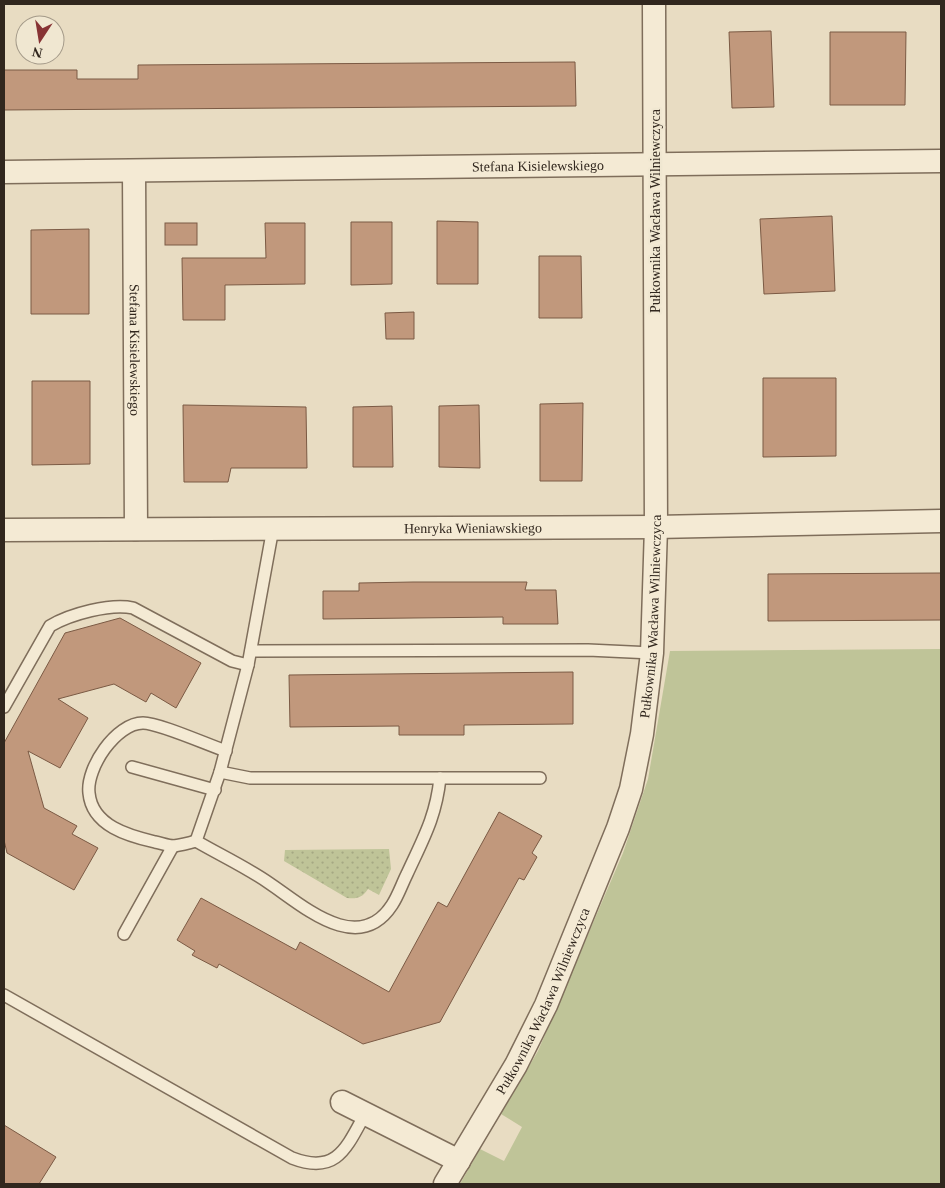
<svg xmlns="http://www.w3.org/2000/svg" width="945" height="1188" viewBox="0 0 945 1188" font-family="'Times New Roman',serif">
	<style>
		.grass { fill: #bfc498 }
		.park { fill: url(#park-dots) }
		.building { fill: #c1987c; stroke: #7b5a44 }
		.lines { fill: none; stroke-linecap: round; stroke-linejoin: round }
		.service-casing { stroke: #7f6e5b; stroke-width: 14 }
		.minor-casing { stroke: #7f6e5b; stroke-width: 25 }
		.service { stroke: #f4ead4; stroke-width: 11 }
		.minor { stroke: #f4ead4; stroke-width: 22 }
		.labels { text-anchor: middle; stroke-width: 4.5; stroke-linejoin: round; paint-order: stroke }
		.street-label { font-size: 14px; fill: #31271e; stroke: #f0e7d1 }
	</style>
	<defs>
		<pattern id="park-dots" width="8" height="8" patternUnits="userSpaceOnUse" patternTransform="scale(1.25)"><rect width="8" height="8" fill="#bfc498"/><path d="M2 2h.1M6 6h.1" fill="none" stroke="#a5a883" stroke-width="1.8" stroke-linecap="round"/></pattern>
	</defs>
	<rect width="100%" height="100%" fill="#e8dcc2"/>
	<path class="grass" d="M941,649V1184H460L480,1149L504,1161L522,1127L501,1114L538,1051L623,853L648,779L670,651Z"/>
	<path class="park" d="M389,849L391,869L379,895L368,889C362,898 357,899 347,898L284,861L285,850Z"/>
	<g class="building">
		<path d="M771,31L774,107L732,108L729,32Z"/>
		<path d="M830,32H906L905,105H830Z"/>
		<path d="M575,62L576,106L4,110V70H77V79H138V65Z"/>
		<path d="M832,216L835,291L764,294L760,219Z"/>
		<path d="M437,221L478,222V284H437Z"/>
		<path d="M351,222H392V284L351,285Z"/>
		<rect x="165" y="223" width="32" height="22"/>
		<path d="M265,223H305V284L225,285V320H183L182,258H266Z"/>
		<path d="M89,229V314H31V230Z"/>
		<path d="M539,256H581L582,318H539Z"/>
		<path d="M414,312V339H386L385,313Z"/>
		<path d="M763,378H836V456L763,457Z"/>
		<path d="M32,381H90V464L32,465Z"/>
		<path d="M583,403L582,481H540V404Z"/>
		<path d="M183,405L306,407L307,468H231L228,482H184Z"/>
		<path d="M479,405L480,468L439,467V406Z"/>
		<path d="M392,406L393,467H353V407Z"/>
		<path d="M941,573V620L768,621V574Z"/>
		<path d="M413,582H527L525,590H556L558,624H503V617L323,619V591H359V583Z"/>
		<path d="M120,618L201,663L176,708L151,693L146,702L114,684L58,699L88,718L60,768L28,751L44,808L77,826L72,834L98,848L74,890L7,853L4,840V743L65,633Z"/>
		<path d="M573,672V724L464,725V735H399V726L290,727L289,675Z"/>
		<path d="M499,812L542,836L532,853L537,857L524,880L519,878L440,1022L363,1044L219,964L217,968L192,955L195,951L177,940L201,898L296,950L300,942L389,992L438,902L447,907Z"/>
		<path d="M4,1125L56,1157L39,1184H4Z"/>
	</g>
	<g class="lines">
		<g class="service-casing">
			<g id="service">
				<path d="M273,528L248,665L220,772L250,778H540"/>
				<path d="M251,651L588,650L652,653"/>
				<path d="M4,707L50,626C70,614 111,603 133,608L232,661L248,665"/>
				<path d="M132,767L215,790"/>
				<path d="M220,772L196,841C220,855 246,867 269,883C302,905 358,957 392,905C398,896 402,884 407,874C423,839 436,817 440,778"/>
				<path d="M196,841C189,843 181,845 174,846C168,846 161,843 155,842C129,836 92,826 89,793C86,768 116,723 143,723C159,723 208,745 226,751"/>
				<path d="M124,934L173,846"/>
				<path d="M4,995L292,1158C336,1175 346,1149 365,1114"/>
			</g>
		</g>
		<g class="minor-casing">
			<g id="minor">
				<path id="s1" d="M134,171L136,529"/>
				<path id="s2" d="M4,172L941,161"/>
				<path id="s3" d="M4,530L656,527L941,521"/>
				<path d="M342,1102L459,1161"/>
				<path id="s4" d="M445,1184L516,1065L546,1005L618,828L631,789L642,734L652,653L656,527L654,4"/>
			</g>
		</g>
		<use href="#service" class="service"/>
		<use href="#minor" class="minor"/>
	</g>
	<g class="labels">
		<g class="street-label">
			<text dy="5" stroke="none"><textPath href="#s2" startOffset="534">Stefana Kisielewskiego</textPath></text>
			<text transform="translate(655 211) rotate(-90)" y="5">Pułkownika Wacława Wilniewczyca</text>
			<text dy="5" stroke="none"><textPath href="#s1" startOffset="179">Stefana Kisielewskiego</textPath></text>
			<text dy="5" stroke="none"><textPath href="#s3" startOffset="469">Henryka Wieniawskiego</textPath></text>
			<text dy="5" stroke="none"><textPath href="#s4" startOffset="612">Pułkownika Wacława Wilniewczyca</textPath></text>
			<text dy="5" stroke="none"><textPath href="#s4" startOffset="208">Pułkownika Wacława Wilniewczyca</textPath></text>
		</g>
	</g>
	<rect width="945" height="1188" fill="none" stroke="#31271e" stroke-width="10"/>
	<g transform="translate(40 40) rotate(192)"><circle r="24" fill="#f0e7d1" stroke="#a49a89"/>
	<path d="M0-4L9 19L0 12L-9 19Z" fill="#873334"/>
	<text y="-8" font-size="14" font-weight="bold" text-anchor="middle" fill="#31271e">N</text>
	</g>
</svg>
